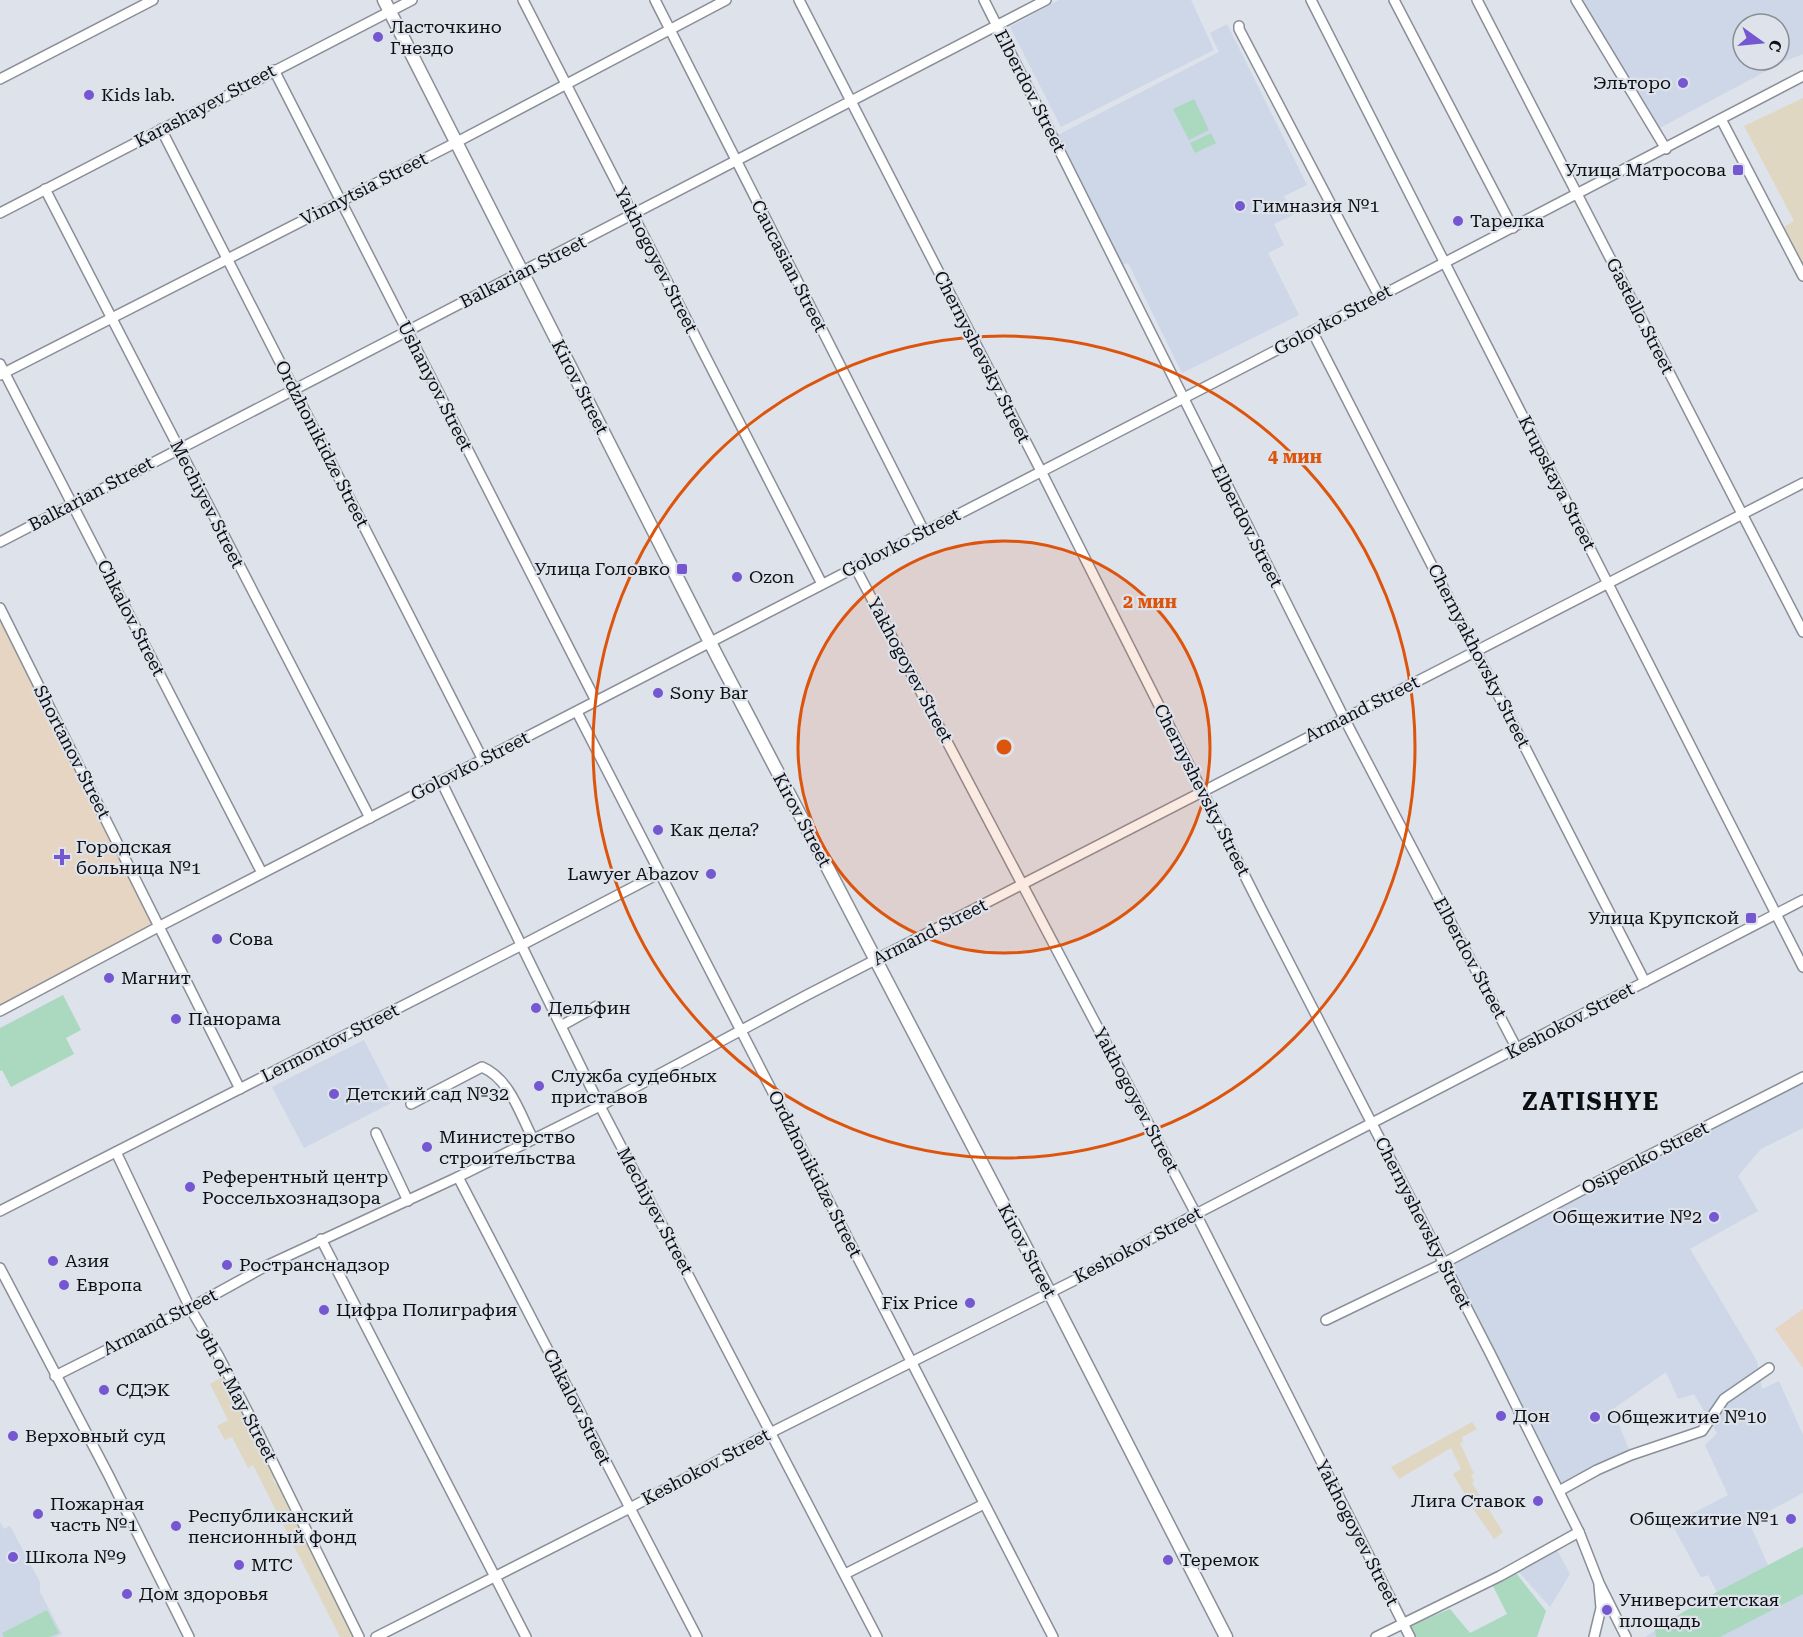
<svg xmlns="http://www.w3.org/2000/svg" width="1803" height="1637" viewBox="0 0 1803 1637" font-family="'Roboto Serif',serif">
	<style>
		.built { fill: #ced7e7; fill-rule: evenodd }
		.industrial { fill: #e0d7c2 }
		.medical { fill: #e6d5c3 }
		.green { fill: #abd9c0 }
		.lines { fill: none; stroke-linecap: round; stroke-linejoin: round }
		.minor-casing { stroke: #8a8f97; stroke-width: 12 }
		.major-casing { stroke: #8a8f97; stroke-width: 15 }
		.minor { stroke: #fff; stroke-width: 9 }
		.major { stroke: #fff; stroke-width: 12 }
		.ring { fill: none; stroke: #dd550c; stroke-width: 3 }
		.poi-dot { fill: #7457d1; stroke: #dde2eb; stroke-width: 2 }
		.labels { text-anchor: middle; stroke-width: 4.5; stroke-linejoin: round; paint-order: stroke }
		.poi-label { font-size: 18px; fill: #0d0f12; stroke: #dde2eb; text-anchor: start }
		.street-label { font-size: 18px; fill: #0d0f12; stroke: #dde2eb }
		.district-label { font-size: 24px; font-weight: bold; letter-spacing: 1.5px; fill: #0d0f12; stroke: #dde2eb }
		.centre { fill: #dd550c; stroke: #dde2eb; stroke-width: 3 }
		.ring-label { font-size: 18px; text-anchor: middle; font-weight: bold; fill: #dd550c; stroke: #dde2eb; stroke-width: 4.5; stroke-linejoin: round; paint-order: stroke }
	</style>
	<rect width="100%" height="100%" fill="#dde2eb"/>
	<g class="built">
		<path d="M1059,0H1191L1214,50L1061,127L1010,27Z"/>
		<path d="M1579,0H1803V54L1785,61L1656,130ZM1743,24H1779V60H1743Z"/>
		<path d="M1227,24L1307,185L1284,196L1293,215L1274,224L1284,245L1268,253L1299,315L1182,373L1128,263L1119,266L1054,137L1219,52L1210,33Z"/>
		<path d="M364,1040L395,1101L304,1148L272,1087Z"/>
		<path d="M1803,1077V1128L1761,1149L1738,1176L1758,1211L1690,1249L1757,1361L1762,1389L1779,1381L1803,1435V1493L1749,1522L1768,1565L1803,1547V1637H1645L1717,1592L1708,1575L1703,1577L1700,1576L1672,1524L1728,1495L1705,1445L1717,1433L1694,1394L1678,1399L1666,1372L1613,1409L1631,1455L1559,1491L1444,1263Z"/>
		<path d="M0,1522L4,1529L10,1526L40,1582V1592L62,1634L56,1637H0Z"/>
		<path d="M1557,1550L1570,1574L1550,1607L1518,1571Z"/>
	</g>
	<g class="industrial">
		<path d="M1803,98V263L1784,227L1794,221L1744,126Z"/>
		<path d="M226,1375L262,1447L259,1449L263,1458L266,1457L276,1476L273,1479L275,1484L279,1483L286,1497L284,1499L356,1637H340L253,1465L248,1468L232,1437L225,1440L217,1426L228,1420L210,1384Z"/>
		<path d="M1472,1422L1477,1429L1462,1437L1463,1442L1460,1443L1474,1474L1471,1475L1474,1481L1472,1483L1503,1532L1494,1539L1476,1513L1453,1474L1461,1469L1451,1448L1399,1479L1391,1467Z"/>
	</g>
	<g class="medical">
		<path d="M0,608L160,926L0,1011Z"/>
		<path d="M1803,1309V1368L1775,1329Z"/>
	</g>
	<g class="green">
		<path d="M1194,99L1209,130L1189,140L1173,109Z"/>
		<path d="M1211,133L1216,143L1195,153L1190,143Z"/>
		<path d="M63,995L81,1030L66,1038L74,1054L11,1087L2,1070L0,1071V1028Z"/>
		<path d="M1803,1547V1594L1720,1637H1656L1655,1629L1717,1592Z"/>
		<path d="M1516,1573L1546,1611L1537,1637H1414L1409,1626L1450,1609L1470,1633L1507,1614L1493,1586Z"/>
		<path d="M47,1610L59,1633L50,1637H4L2,1633Z"/>
	</g>
	<g class="lines">
		<g class="minor-casing">
			<g id="minor">
				<path d="M523,0L822,584"/>
				<path d="M655,0L924,531"/>
				<path d="M799,0L1041,471L1260,906L1490,1353L1579,1532L1599,1583L1626,1637"/>
				<path d="M984,0L1344,718L1517,1049"/>
				<path d="M1311,0L1803,967"/>
				<path d="M1394,0L1513,228"/>
				<path d="M1477,0L1803,632"/>
				<path d="M1576,0L1666,149"/>
				<path d="M1239,26V29L1379,296"/>
				<path d="M274,70L596,701"/>
				<path d="M0,79L153,0"/>
				<path d="M1721,119L1803,276"/>
				<path d="M161,129L483,760"/>
				<path d="M45,189L370,818"/>
				<path d="M0,213L412,0"/>
				<path d="M1312,331L1645,982"/>
				<path d="M0,364L262,873"/>
				<path d="M0,375L455,143L726,0"/>
				<path d="M0,542L1046,0"/>
				<path d="M855,567L1196,1214L1410,1637"/>
				<path d="M0,608L240,1089"/>
				<path d="M577,712L1053,1637"/>
				<path d="M441,781L600,1106L877,1637"/>
				<path d="M0,1011L160,926L1244,367L1803,76"/>
				<path d="M561,1026L597,1006"/>
				<path d="M411,1104L482,1067C510,1079 520,1114 533,1139"/>
				<path d="M376,1133L408,1201"/>
				<path d="M116,1152L190,1308L218,1355L254,1424L359,1637"/>
				<path d="M458,1177L697,1637"/>
				<path d="M0,1211L522,945L660,873"/>
				<path d="M321,1239L526,1637"/>
				<path d="M0,1268L108,1474L189,1637"/>
				<path d="M1326,1320L1444,1263L1618,1171L1803,1077"/>
				<path d="M55,1376L190,1308L266,1266L458,1177L600,1106L807,995L1803,483"/>
				<path d="M1559,1491L1597,1470L1631,1455L1702,1431L1724,1399L1769,1368"/>
				<path d="M845,1574L984,1504"/>
				<path d="M376,1637L630,1508L770,1433L1077,1279L1196,1214L1803,900"/>
				<path d="M1376,1637L1500,1576L1579,1532"/>
				<path d="M1594,1637L1601,1608L1599,1585"/>
			</g>
		</g>
		<g class="major-casing">
			<path id="major" d="M384,0L718,658L1055,1303L1226,1637"/>
		</g>
		<use href="#minor" class="minor"/>
		<use href="#major" class="major"/>
	</g>
	<circle cx="1004" cy="747" r="206" fill="#dd550c" fill-opacity=".12"/>
	<g class="ring">
		<circle cx="1004" cy="747" r="206"/>
		<circle cx="1004" cy="747" r="411"/>
	</g>
	<g class="poi-dot">
		<circle cx="378" cy="37" r="6"/>
		<circle cx="1683" cy="83" r="6"/>
		<circle cx="89" cy="95" r="6"/>
		<rect x="1732" y="164" width="12" height="12" rx="3"/>
		<circle cx="1240" cy="206" r="6"/>
		<circle cx="1458" cy="221" r="6"/>
		<rect x="676" y="563" width="12" height="12" rx="3"/>
		<circle cx="737" cy="577" r="6"/>
		<circle cx="658" cy="693" r="6"/>
		<circle cx="658" cy="830" r="6"/>
		<path d="M59 848h6v6h6v6h-6v6h-6v-6h-6v-6h6z"/>
		<circle cx="711" cy="874" r="6"/>
		<rect x="1745" y="912" width="12" height="12" rx="3"/>
		<circle cx="217" cy="939" r="6"/>
		<circle cx="109" cy="978" r="6"/>
		<circle cx="536" cy="1008" r="6"/>
		<circle cx="176" cy="1019" r="6"/>
		<circle cx="539" cy="1086" r="6"/>
		<circle cx="334" cy="1094" r="6"/>
		<circle cx="427" cy="1147" r="6"/>
		<circle cx="190" cy="1187" r="6"/>
		<circle cx="1714" cy="1217" r="6"/>
		<circle cx="53" cy="1261" r="6"/>
		<circle cx="227" cy="1265" r="6"/>
		<circle cx="64" cy="1285" r="6"/>
		<circle cx="970" cy="1303" r="6"/>
		<circle cx="324" cy="1310" r="6"/>
		<circle cx="104" cy="1390" r="6"/>
		<circle cx="1501" cy="1416" r="6"/>
		<circle cx="1595" cy="1417" r="6"/>
		<circle cx="13" cy="1436" r="6"/>
		<circle cx="1538" cy="1501" r="6"/>
		<circle cx="38" cy="1514" r="6"/>
		<circle cx="1791" cy="1519" r="6"/>
		<circle cx="176" cy="1526" r="6"/>
		<circle cx="13" cy="1557" r="6"/>
		<circle cx="1168" cy="1560" r="6"/>
		<circle cx="239" cy="1565" r="6"/>
		<circle cx="127" cy="1594" r="6"/>
		<circle cx="1607" cy="1610" r="6"/>
	</g>
	<g class="labels">
		<g class="poi-label">
			<text x="390" y="33">Ласточкино<tspan x="390" dy="21">Гнездо</tspan></text>
			<text x="1671" y="89" text-anchor="end">Эльторо</text>
			<text x="101" y="101">Kids lab.</text>
			<text x="1726" y="176" text-anchor="end">Улица Матросова</text>
			<text x="1252" y="212">Гимназия №1</text>
			<text x="1470" y="227">Тарелка</text>
			<text x="670" y="575" text-anchor="end">Улица Головко</text>
			<text x="749" y="583">Ozon</text>
			<text x="670" y="699">Sony Bar</text>
			<text x="670" y="836">Как дела?</text>
			<text x="76" y="853">Городская<tspan x="76" dy="21">больница №1</tspan></text>
			<text x="699" y="880" text-anchor="end">Lawyer Abazov</text>
			<text x="1739" y="924" text-anchor="end">Улица Крупской</text>
			<text x="229" y="945">Сова</text>
			<text x="121" y="984">Магнит</text>
			<text x="548" y="1014">Дельфин</text>
			<text x="188" y="1025">Панорама</text>
			<text x="551" y="1082">Служба судебных<tspan x="551" dy="21">приставов</tspan></text>
			<text x="346" y="1100">Детский сад №32</text>
			<text x="439" y="1143">Министерство<tspan x="439" dy="21">строительства</tspan></text>
			<text x="202" y="1183">Референтный центр<tspan x="202" dy="21">Россельхознадзора</tspan></text>
			<text x="1702" y="1223" text-anchor="end">Общежитие №2</text>
			<text x="65" y="1267">Азия</text>
			<text x="239" y="1271">Ространснадзор</text>
			<text x="76" y="1291">Европа</text>
			<text x="958" y="1309" text-anchor="end">Fix Price</text>
			<text x="336" y="1316">Цифра Полиграфия</text>
			<text x="116" y="1396">СДЭК</text>
			<text x="1513" y="1422">Дон</text>
			<text x="1607" y="1423">Общежитие №10</text>
			<text x="25" y="1442">Верховный суд</text>
			<text x="1526" y="1507" text-anchor="end">Лига Ставок</text>
			<text x="50" y="1510">Пожарная<tspan x="50" dy="21">часть №1</tspan></text>
			<text x="188" y="1522">Республиканский<tspan x="188" dy="21">пенсионный фонд</tspan></text>
			<text x="1779" y="1525" text-anchor="end">Общежитие №1</text>
			<text x="25" y="1563">Школа №9</text>
			<text x="1180" y="1566">Теремок</text>
			<text x="251" y="1571">МТС</text>
			<text x="139" y="1600">Дом здоровья</text>
			<text x="1619" y="1606">Университетская<tspan x="1619" dy="21">площадь</tspan></text>
		</g>
		<g class="street-label">
			<text transform="translate(1030 91) rotate(63)" y="6">Elberdov Street</text>
			<text transform="translate(205 106) rotate(-28)" y="6">Karashaуev Street</text>
			<text transform="translate(364 189) rotate(-27)" y="6">Vinnytsia Street</text>
			<text transform="translate(656 260) rotate(63)" y="6">Yakhogoyev Street</text>
			<text transform="translate(789 266) rotate(63)" y="6">Caucasian Street</text>
			<text transform="translate(523 272) rotate(-27)" y="6">Balkarian Street</text>
			<text transform="translate(1640 316) rotate(63)" y="6">Gastello Street</text>
			<text transform="translate(1333 320) rotate(-28)" y="6">Golovko Street</text>
			<text transform="translate(982 357) rotate(63)" y="6">Chernyshevsky Street</text>
			<text transform="translate(435 386) rotate(63)" y="6">Ushanyov Street</text>
			<text transform="translate(580 387) rotate(63)" y="6">Kirov Street</text>
			<text transform="translate(322 444) rotate(63)" y="6">Ordzhonikidze Street</text>
			<text transform="translate(1557 483) rotate(63)" y="6">Krupskaya Street</text>
			<text transform="translate(91 494) rotate(-28)" y="6">Balkarian Street</text>
			<text transform="translate(207 504) rotate(63)" y="6">Mechiyev Street</text>
			<text transform="translate(1247 526) rotate(63)" y="6">Elberdov Street</text>
			<text transform="translate(901 543) rotate(-27)" y="6">Golovko Street</text>
			<text transform="translate(131 618) rotate(63)" y="6">Chkalov Street</text>
			<text transform="translate(1479 656) rotate(63)" y="6">Chernyakhovsky Street</text>
			<text transform="translate(910 670) rotate(62)" y="6">Yakhogoyev Street</text>
			<text transform="translate(1362 709) rotate(-27)" y="6">Armand Street</text>
			<text transform="translate(72 752) rotate(63)" y="6">Shortanov Street</text>
			<text transform="translate(470 766) rotate(-27)" y="6">Golovko Street</text>
			<text transform="translate(1202 790) rotate(63)" y="6">Chernyshevsky Street</text>
			<text transform="translate(802 820) rotate(62)" y="6">Kirov Street</text>
			<text transform="translate(930 932) rotate(-27)" y="6">Armand Street</text>
			<text transform="translate(1470 958) rotate(62)" y="6">Elberdov Street</text>
			<text transform="translate(1570 1021) rotate(-28)" y="6">Keshokov Street</text>
			<text transform="translate(330 1043) rotate(-27)" y="6">Lermontov Street</text>
			<text transform="translate(1136 1100) rotate(62)" y="6">Yakhogoyev Street</text>
			<text transform="translate(1645 1158) rotate(-27)" y="6">Osipenko Street</text>
			<text transform="translate(815 1174) rotate(63)" y="6">Ordzhonikidze Street</text>
			<text transform="translate(655 1211) rotate(62)" y="6">Mechiyev Street</text>
			<text transform="translate(1423 1223) rotate(63)" y="6">Chernyshevsky Street</text>
			<text transform="translate(1138 1245) rotate(-28)" y="6">Keshokov Street</text>
			<text transform="translate(1027 1251) rotate(62)" y="6">Kirov Street</text>
			<text transform="translate(160 1322) rotate(-27)" y="6">Armand Street</text>
			<text transform="translate(237 1395) rotate(62)" y="6">9th of May Street</text>
			<text transform="translate(577 1407) rotate(63)" y="6">Chkalov Street</text>
			<text transform="translate(706 1467) rotate(-28)" y="6">Keshokov Street</text>
			<text transform="translate(1357 1533) rotate(63)" y="6">Yakhogoyev Street</text>
		</g>
		<g class="district-label">
			<text x="1591" y="1110">ZATISHYE</text>
		</g>
	</g>
	<circle cx="1004" cy="747" r="9" class="centre"/>
	<g class="ring-label">
		<text x="1295" y="463">4 мин</text>
		<text x="1150" y="608">2 мин</text>
	</g>
	<g transform="translate(1761 42) rotate(105)"><circle r="28" fill="#dde2eb" stroke="#8a8e94" stroke-width="1.5"/>
	<path d="M0-4.5L10 22L0 15L-10 22Z" fill="#7457d1"/>
	<text y="-9" font-size="16" font-weight="bold" text-anchor="middle" fill="#0d0f12">С</text>
	</g>
</svg>
